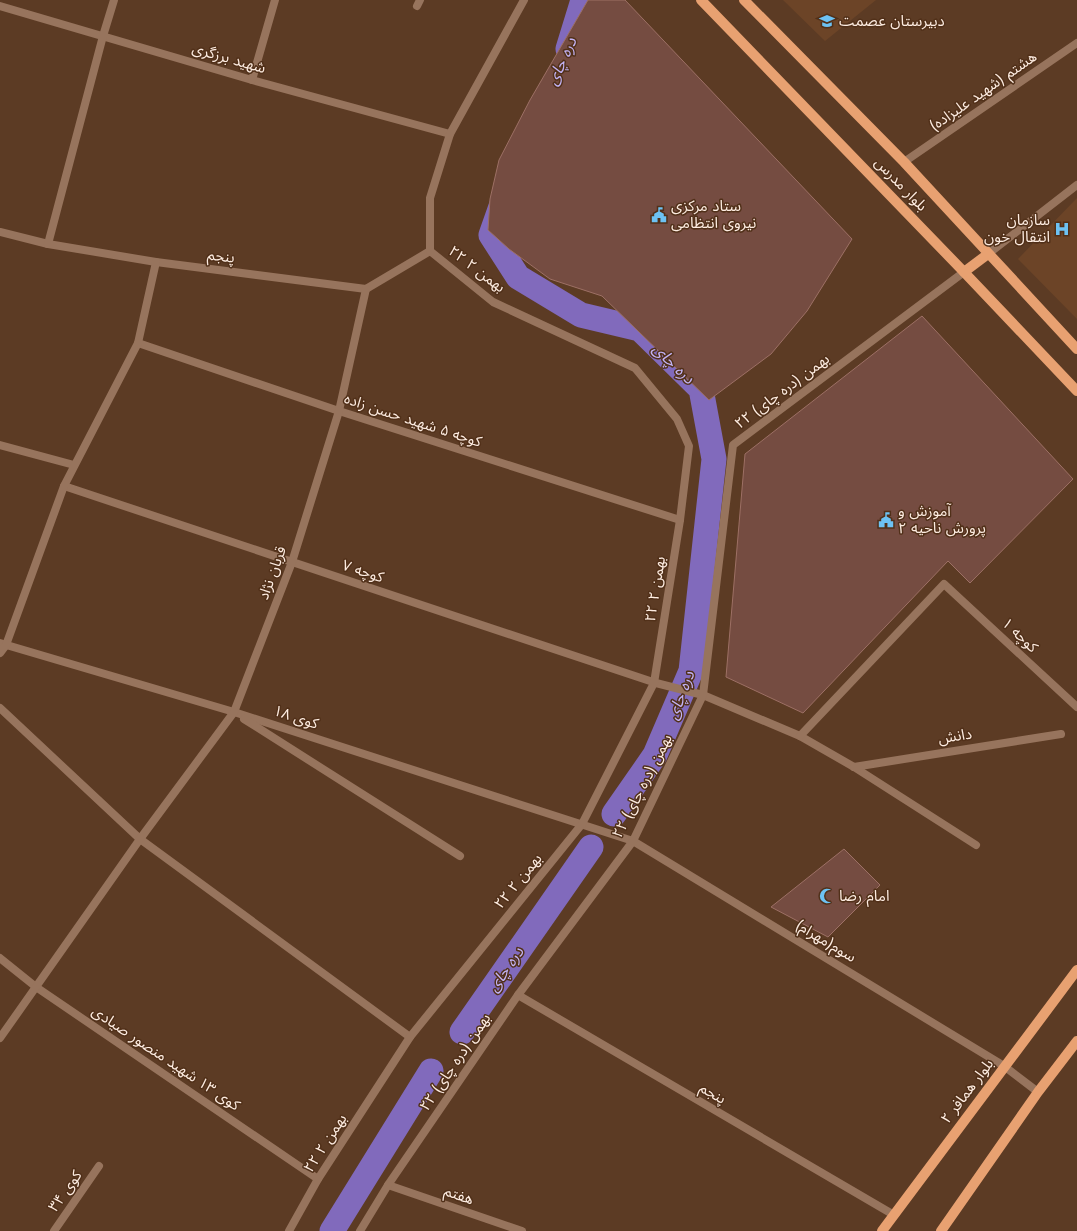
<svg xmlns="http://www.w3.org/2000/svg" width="1077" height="1231" viewBox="0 0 1077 1231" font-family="Jost,'Noto Sans Arabic',sans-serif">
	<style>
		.built { fill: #6c4427 }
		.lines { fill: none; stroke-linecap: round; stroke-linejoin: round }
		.canal { stroke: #816abc; stroke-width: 25 }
		.building { fill: #754c41; stroke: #9d7065 }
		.minor { stroke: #97745d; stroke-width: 8 }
		.primary { stroke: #e8a171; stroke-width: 10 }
		.labels { text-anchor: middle; stroke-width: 3; stroke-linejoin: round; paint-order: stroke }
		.poi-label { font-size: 15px; fill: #fdece1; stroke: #513019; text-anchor: start }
		.street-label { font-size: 15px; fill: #fdece1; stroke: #513019 }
		.water-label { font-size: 16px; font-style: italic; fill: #c3b3f5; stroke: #513019 }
	</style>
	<rect width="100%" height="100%" fill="#5c3b24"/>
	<g class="built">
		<path d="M783,0H876L825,41Z"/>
		<path d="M1077,198V319L1018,259Z"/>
	</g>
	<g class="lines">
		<g class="canal">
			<path d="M568,49L583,0"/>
			<path d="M503,201L491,235L518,277L581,315L640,329L701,389L714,459L691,671L655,755L614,814"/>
			<path d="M462,1032L591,847"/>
			<path d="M332,1231L431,1071"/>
		</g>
	</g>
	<g class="building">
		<path d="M588,0H625L852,239L807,311L771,354L709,400L602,296L550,279L509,249L488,230L490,199L499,160L530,100Z"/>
		<path d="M922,316L1073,479L970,583L948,561L803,713L726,677L745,454Z"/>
		<path d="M844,849L880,885L828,937L771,907Z"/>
	</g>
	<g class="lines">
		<g class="minor">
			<path d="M0,6L252,80L450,134"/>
			<path d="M417,6L420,0"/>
			<path d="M252,80L275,0"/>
			<path d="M904,162L1077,43"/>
			<path d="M0,232L48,244L156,262L366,289L430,251"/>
			<path d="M48,244L103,36L114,0"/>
			<path d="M988,254L1077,185"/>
			<path d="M138,343L339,411L680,520"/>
			<path d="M0,445L74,465"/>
			<path d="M64,486L656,683L703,695L800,736L854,767L976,845"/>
			<path d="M0,643L234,712L633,841L1004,1066L1038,1092"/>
			<path d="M0,653L6,645L64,486L138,343L156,262"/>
			<path d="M0,708L140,839L410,1037"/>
			<path d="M244,719L460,856"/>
			<path d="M800,736L944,584L1077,707"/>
			<path d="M854,767L1061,734"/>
			<path d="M0,958L36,987L318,1179"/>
			<path d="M518,995L894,1215"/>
			<path d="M0,1038L140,839L234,712L292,562L339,411L366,289"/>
			<path d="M388,1185L522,1231"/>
			<path d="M54,1231L99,1166"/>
			<path d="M289,1231L318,1179L410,1037L582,824L654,683L680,520L689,446L677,419L635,368L493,302L430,251V198L450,134L524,0"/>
			<path d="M360,1231L388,1185L518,995L633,841L703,695L733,445L964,272"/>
		</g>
		<g class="primary">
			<path d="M701,0L964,272L1077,391"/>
			<path d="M744,0L904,162L1077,349"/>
			<path d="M964,272L988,254"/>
			<path d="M882,1231L1077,970"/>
			<path d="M941,1231L1038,1092L1077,1041"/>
		</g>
	</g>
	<defs>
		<g id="school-bare" transform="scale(1.2)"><path d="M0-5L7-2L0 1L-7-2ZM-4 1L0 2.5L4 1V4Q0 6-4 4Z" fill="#6dc2f3" stroke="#513019" stroke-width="2.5" paint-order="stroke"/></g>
		<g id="civic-bare" transform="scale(1.2)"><path d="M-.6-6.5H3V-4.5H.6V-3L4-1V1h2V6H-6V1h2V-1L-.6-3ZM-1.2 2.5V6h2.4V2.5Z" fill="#6dc2f3" stroke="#513019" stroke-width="2.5" paint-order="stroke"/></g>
		<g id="hospital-bare" transform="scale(1.2)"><path d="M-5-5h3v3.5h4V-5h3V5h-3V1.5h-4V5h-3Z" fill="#6dc2f3" stroke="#513019" stroke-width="2.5" paint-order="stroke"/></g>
		<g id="mosque-bare" transform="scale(1.2)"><path d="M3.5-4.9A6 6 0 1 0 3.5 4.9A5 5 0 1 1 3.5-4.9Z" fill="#6dc2f3" stroke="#513019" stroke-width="2.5" paint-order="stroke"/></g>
	</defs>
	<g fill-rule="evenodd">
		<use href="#school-bare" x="827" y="21"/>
		<use href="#civic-bare" x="659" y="215"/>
		<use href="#hospital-bare" x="1062" y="229"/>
		<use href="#civic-bare" x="886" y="520"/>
		<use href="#mosque-bare" x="827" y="896"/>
	</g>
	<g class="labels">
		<g class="poi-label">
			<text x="839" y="26">دبیرستان عصمت</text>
			<text x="671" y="211">ستاد مرکزی<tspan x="671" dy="17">نیروی انتظامی</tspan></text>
			<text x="1050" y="225" text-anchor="end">سازمان<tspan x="1050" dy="17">انتقال خون</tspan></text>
			<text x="898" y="516">آموزش و<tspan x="898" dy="17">پرورش ناحیه ۲</tspan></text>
			<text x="839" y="901">امام رضا</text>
		</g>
		<g class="street-label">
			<text transform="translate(229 58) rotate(16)" y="5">شهید برزگری</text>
			<text transform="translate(983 91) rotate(-35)" y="5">هشتم (شهید علیزاده)</text>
			<text transform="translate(901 184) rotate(46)" y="5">بلوار مدرس</text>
			<text transform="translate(221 256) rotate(7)" y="5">پنجم</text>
			<text transform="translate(477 269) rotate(37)" y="5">۲۲ بهمن ۲</text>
			<text transform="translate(782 391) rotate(-37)" y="5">۲۲ بهمن (دره چای)</text>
			<text transform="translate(413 420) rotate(18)" y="5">کوچه ۵ شهید حسن زاده</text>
			<text transform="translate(363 571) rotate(18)" y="5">کوچه ۷</text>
			<text transform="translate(272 573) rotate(-70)" y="5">قربان نژاد</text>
			<text transform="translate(655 589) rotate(-81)" y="5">۲۲ بهمن ۲</text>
			<text transform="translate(1020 635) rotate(43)" y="5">کوچه ۱</text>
			<text transform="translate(296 717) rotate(18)" y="5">کوی ۱۸</text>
			<text transform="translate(955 736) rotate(-9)" y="5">دانش</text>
			<text transform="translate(642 786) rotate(-63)" y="5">۲۲ بهمن (دره چای)</text>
			<text transform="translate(518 881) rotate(-51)" y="5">۲۲ بهمن ۲</text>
			<text transform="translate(826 941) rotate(31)" y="5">سوم(مهرام)</text>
			<text transform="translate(166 1058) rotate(34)" y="5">کوی ۱۳ شهید منصور صیادی</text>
			<text transform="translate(455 1062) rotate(-56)" y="5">۲۲ بهمن (دره چای)</text>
			<text transform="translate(967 1091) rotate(-53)" y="5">بلوار همافر ۲</text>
			<text transform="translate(713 1093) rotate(30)" y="5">پنجم</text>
			<text transform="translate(325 1143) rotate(-57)" y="5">۲۲ بهمن ۲</text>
			<text transform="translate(65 1191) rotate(-55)" y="5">کوی ۳۴</text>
			<text transform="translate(459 1195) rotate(19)" y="5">هفتم</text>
		</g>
		<g class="water-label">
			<text transform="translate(561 61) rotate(-65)" y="6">دره چای</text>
			<text transform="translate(674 363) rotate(44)" y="6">دره چای</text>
			<text transform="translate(680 695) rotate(-69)" y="6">دره چای</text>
			<text transform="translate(505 969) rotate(-55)" y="6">دره چای</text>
		</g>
	</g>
</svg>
